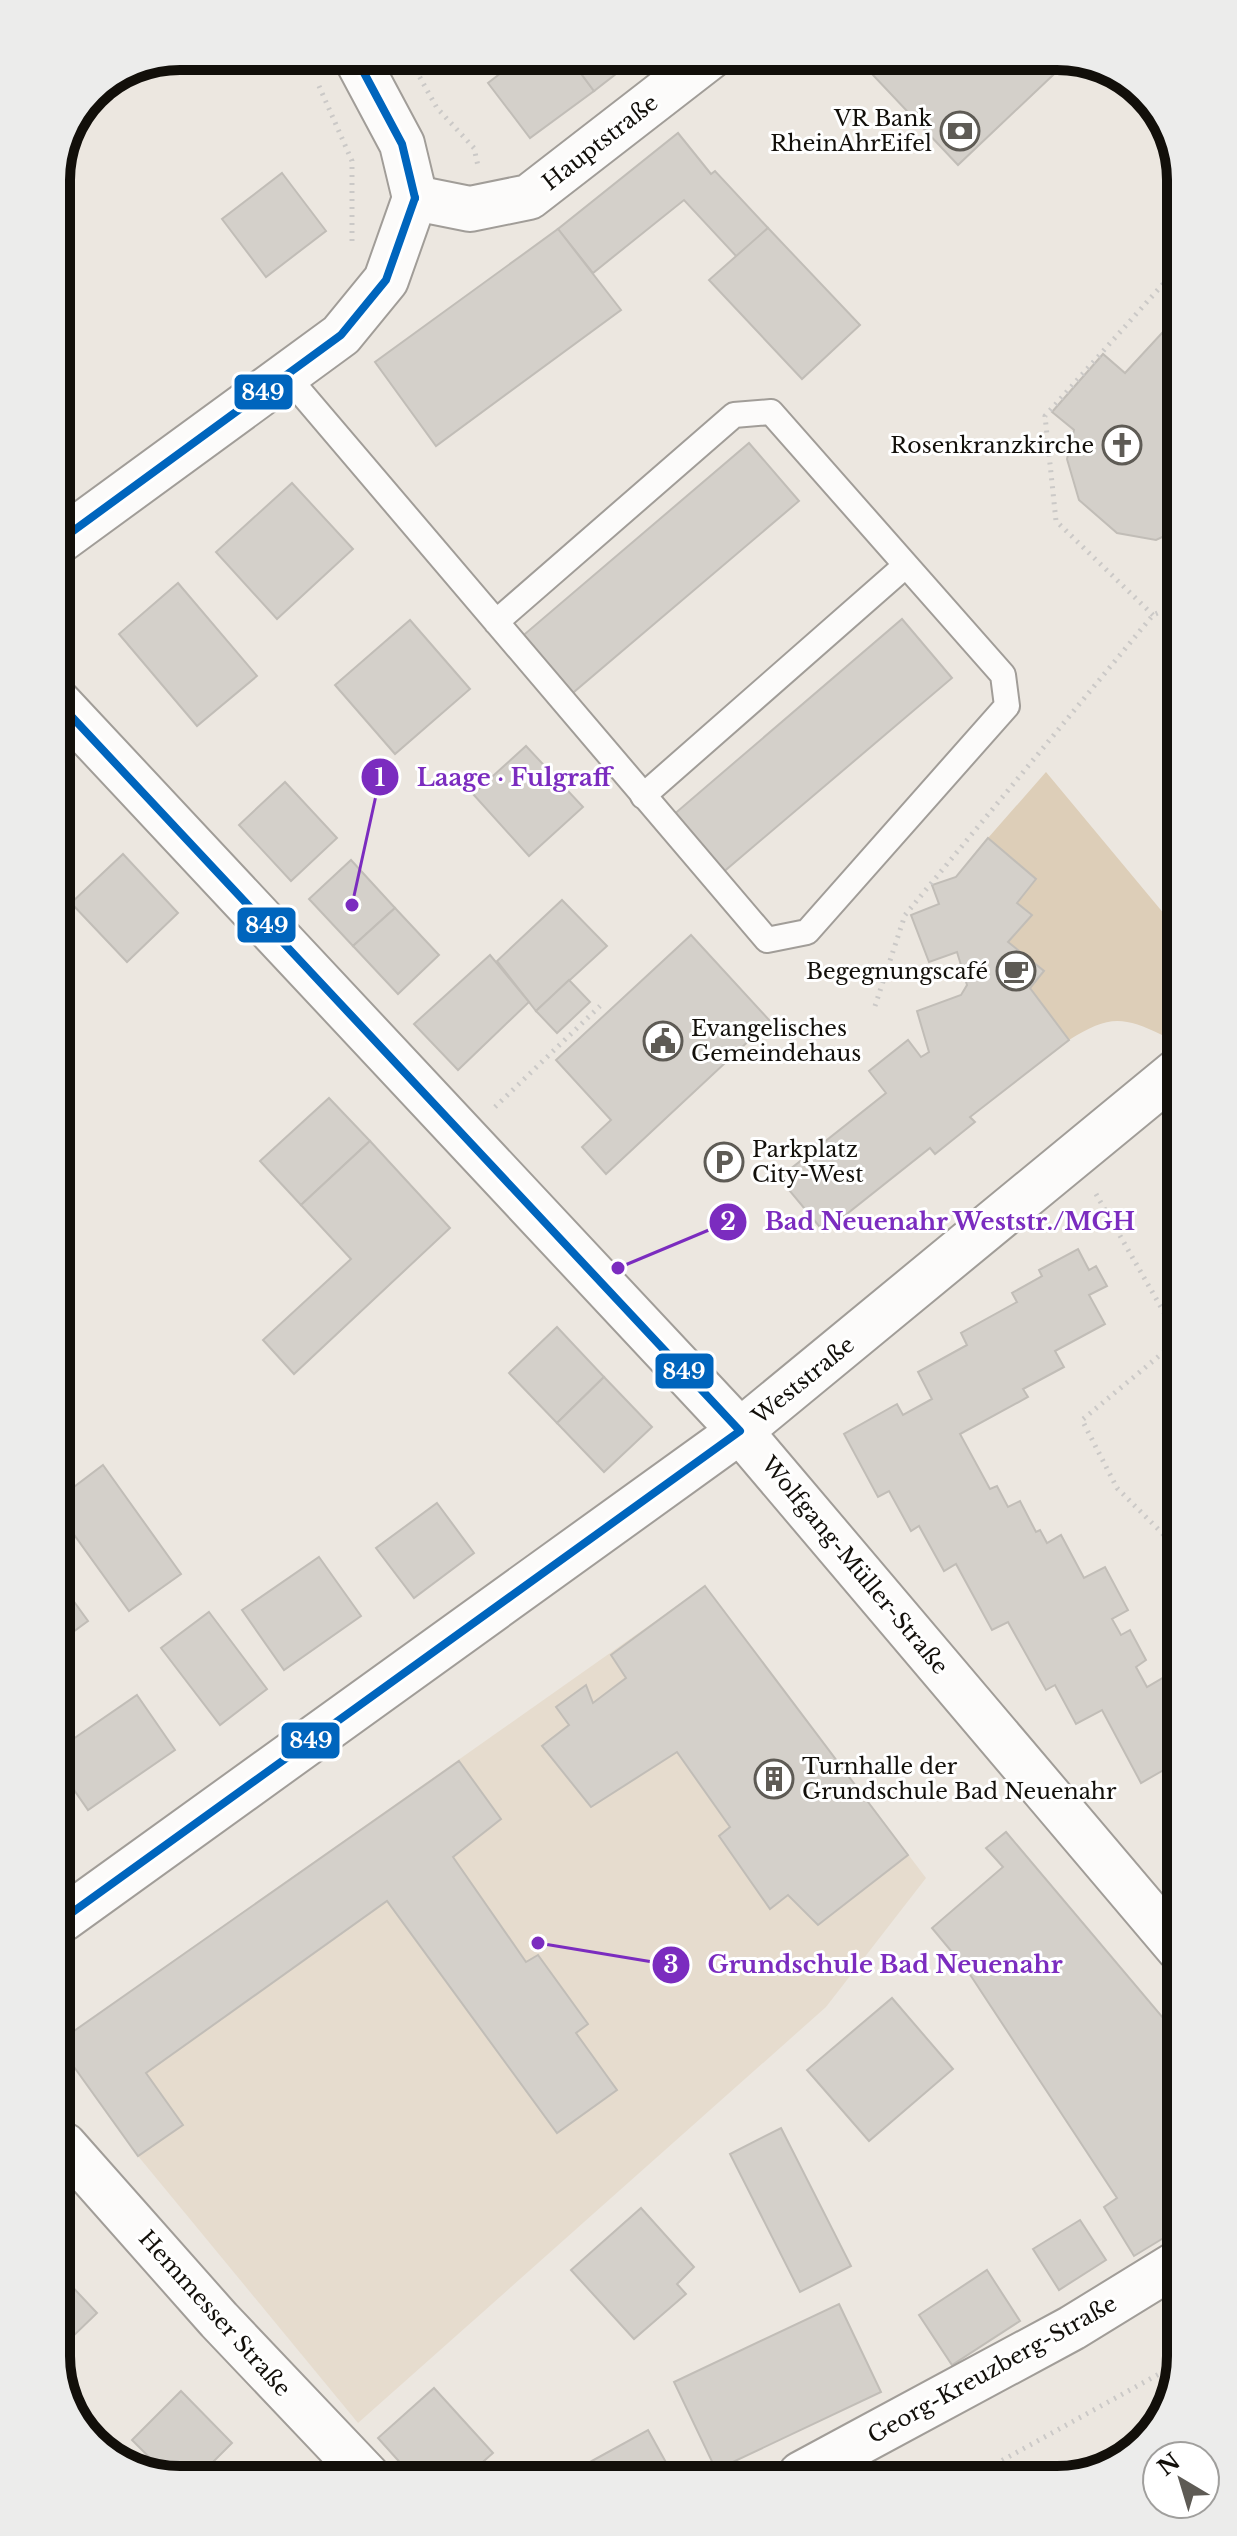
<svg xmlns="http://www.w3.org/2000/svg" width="1237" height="2536" viewBox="0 0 1237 2536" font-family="'Libre Baskerville',serif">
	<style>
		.built { fill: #e6dcce }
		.green { fill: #ddceb8 }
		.building { fill: #d4d0ca; stroke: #c1bdb7; stroke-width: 2 }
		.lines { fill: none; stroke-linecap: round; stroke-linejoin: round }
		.service-casing { stroke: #a19d98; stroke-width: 28 }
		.minor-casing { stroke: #a19d98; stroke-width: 48 }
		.tertiary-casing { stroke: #a19d98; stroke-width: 48 }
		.path { stroke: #cbc9c7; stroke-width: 5; stroke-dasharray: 2 6; stroke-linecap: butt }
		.service { stroke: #fcfbfa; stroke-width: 24 }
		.minor { stroke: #fcfbfa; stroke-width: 44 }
		.tertiary { stroke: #fcfbfa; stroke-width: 44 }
		.bus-1-casing { stroke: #fff; stroke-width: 14 }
		.bus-1 { stroke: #0065bd; stroke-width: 8 }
		.labels { text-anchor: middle; stroke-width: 6; stroke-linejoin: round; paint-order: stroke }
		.poi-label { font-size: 22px; fill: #120f0a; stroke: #fff; text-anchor: end }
		.street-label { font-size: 22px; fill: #120f0a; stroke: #fff }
		.rim { fill: none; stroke: #120f0a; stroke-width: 10 }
		.leader { fill: none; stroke: #7b2cbf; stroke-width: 3 }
		.callout-dot { fill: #7b2cbf; stroke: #fff; stroke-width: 3 }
		.mark-label { font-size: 24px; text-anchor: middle; font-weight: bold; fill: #fff }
		.callout-label { font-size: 24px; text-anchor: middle; font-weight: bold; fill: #7b2cbf; stroke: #fff; stroke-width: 6; stroke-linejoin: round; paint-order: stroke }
		.line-badge { stroke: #fff; stroke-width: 3 }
		.badge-label { font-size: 22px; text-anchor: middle; font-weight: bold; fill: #fff }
	</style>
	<rect width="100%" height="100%" fill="#ece7e0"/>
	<path class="built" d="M705,1586L926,1878L826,2007L358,2423L138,2156L64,2053V2038Z"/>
	<path class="green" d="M1046,772L1175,927V1023L1162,1035C1122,1015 1107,1016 1069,1040L1030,988L1008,942L1031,915L1017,903L1036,879L988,838Z"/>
	<g class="building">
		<path d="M523,56H568L594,91L530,138L488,83Z"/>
		<path d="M568,56H639L594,91Z"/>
		<path d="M855,56H1066L1071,58L958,165Z"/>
		<path d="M678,133L711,174L715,171L768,228L737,257L684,200L593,273L558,229Z"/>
		<path d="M282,173L326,231L266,277L222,219Z"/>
		<path d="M768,228L860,325L802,379L709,280Z"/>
		<path d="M558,229L621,310L436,446L375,362Z"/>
		<path d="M1173,321V532L1156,540L1117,533L1079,500L1067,459L1074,430L1052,412L1103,354L1125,373Z"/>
		<path d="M749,443L799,501L568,697L519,639Z"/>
		<path d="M292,483L353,549L277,619L216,552Z"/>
		<path d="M178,583L257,676L197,726L119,634Z"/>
		<path d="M902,619L952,678L721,874L672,816Z"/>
		<path d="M410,620L470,689L395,754L335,685Z"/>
		<path d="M526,746L583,807L529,856L473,794Z"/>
		<path d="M285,782L337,838L291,881L239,825Z"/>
		<path d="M988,838L1036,879L1017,903L1032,915L1008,942L1044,971L1030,988L1069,1040L970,1117L975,1122L935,1154L930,1148L824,1232L779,1178L886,1093L869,1071L908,1040L921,1057L929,1052L917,1011L961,995L967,985L957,952L929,962L911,915L939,904L932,885L956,877Z"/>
		<path d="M123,854L178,913L127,962L71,903Z"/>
		<path d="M351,860L395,908L353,946L309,899Z"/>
		<path d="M562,900L607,946L536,1011L497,961Z"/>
		<path d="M395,908L439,955L398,994L353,946Z"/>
		<path d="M691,935L770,1021L606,1174L582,1147L611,1120L556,1060Z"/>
		<path d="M490,955L529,1002L458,1070L414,1024Z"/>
		<path d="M569,980L590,1002L557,1033L536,1011Z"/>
		<path d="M329,1098L370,1141L301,1205L260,1161Z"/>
		<path d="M370,1141L450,1228L294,1374L263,1340L351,1259L301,1205Z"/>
		<path d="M1078,1249L1089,1270L1096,1266L1107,1286L1089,1295L1105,1324L1055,1351L1064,1367L1023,1389L1028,1397L960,1434L990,1489L997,1486L1008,1507L1020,1501L1036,1532L1040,1530L1047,1543L1061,1535L1084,1578L1105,1567L1128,1610L1112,1619L1121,1635L1130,1630L1146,1660L1136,1667L1147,1687L1178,1669L1179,1768L1176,1763L1141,1783L1102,1710L1076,1724L1055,1685L1046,1690L1008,1622L992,1630L956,1564L944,1571L919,1526L911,1531L889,1491L878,1497L844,1434L897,1404L903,1415L932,1399L918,1372L967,1345L961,1333L1017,1302L1012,1293L1042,1276L1039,1270Z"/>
		<path d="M557,1327L604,1377L557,1423L509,1373Z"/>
		<path d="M604,1377L652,1427L604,1472L557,1423Z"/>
		<path d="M103,1465L181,1574L129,1611L62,1518V1496Z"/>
		<path d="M437,1503L474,1553L414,1598L376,1548Z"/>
		<path d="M319,1557L361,1616L284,1670L242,1610Z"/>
		<path d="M62,1585L88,1621L62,1640Z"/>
		<path d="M705,1586L908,1855L818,1925L788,1895L770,1909L719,1836L730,1827L677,1752L591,1807L542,1746L569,1725L556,1707L586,1685L593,1703L626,1678L611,1655Z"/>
		<path d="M209,1612L267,1689L220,1725L161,1648Z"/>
		<path d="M137,1695L175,1750L88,1810L63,1774V1746Z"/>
		<path d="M459,1761L501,1819L453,1857L526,1962L538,1955L588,2024L576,2033L617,2090L557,2133L387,1901L146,2073L183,2125L138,2156L64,2053V2038Z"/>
		<path d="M1006,1832L1180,2038V2228L1134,2256L1104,2207L1117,2198L967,1970L932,1928L1003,1867L986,1848Z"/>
		<path d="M892,1998L953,2069L869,2141L807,2070Z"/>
		<path d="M781,2128L851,2266L800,2292L730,2154Z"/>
		<path d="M641,2208L694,2267L677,2284L686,2294L634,2339L571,2270Z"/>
		<path d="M1080,2220L1106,2260L1059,2290L1033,2249Z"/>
		<path d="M987,2270L1020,2321L952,2365L919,2315Z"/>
		<path d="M65,2279L97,2313L65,2344Z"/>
		<path d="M839,2304L881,2392L716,2470L674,2382Z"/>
		<path d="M434,2388L493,2453L466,2477H413L378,2438Z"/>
		<path d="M181,2391L232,2443L195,2480L171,2479L132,2440Z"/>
		<path d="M648,2430L673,2475L598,2476L590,2462Z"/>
	</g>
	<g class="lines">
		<g class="service-casing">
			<g id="service">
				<path d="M286,375L767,940L807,932L1007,706L1003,675L771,412L734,415L496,622"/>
				<path d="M643,796L905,566"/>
				<path d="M1155,1919L1179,1899"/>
			</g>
		</g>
		<g class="minor-casing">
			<g id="minor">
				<path d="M415,198L470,209L529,197L711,56"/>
				<path d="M58,702L740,1431L1179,1949"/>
				<path d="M63,1919L740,1431L1176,1072"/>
				<path d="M64,2145L219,2320L369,2478"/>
				<path d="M801,2474L1072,2328L1181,2261"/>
			</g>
		</g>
		<g class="tertiary-casing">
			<path id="tertiary" d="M58,542L341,335L386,280L415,198L402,144L355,56"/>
		</g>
		<g class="path">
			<path d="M305,56L313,73"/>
			<path d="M408,56L437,108L474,148L478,166"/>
			<path d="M319,86L352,161V241"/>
			<path d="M1153,615L1056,521L1045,416L1172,274"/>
			<path d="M875,1006L905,915L1153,615L1174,606"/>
			<path d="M495,1107L600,1006"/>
			<path d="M1096,1194L1177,1335"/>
			<path d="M1177,1341L1082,1420L1117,1488L1178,1549"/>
			<path d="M981,2472L1179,2363"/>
		</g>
		<use href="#service" class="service"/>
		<use href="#minor" class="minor"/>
		<use href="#tertiary" class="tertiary"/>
		<g class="bus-1-casing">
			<g id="bus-1">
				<path d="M355,56L402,144L415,198"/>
				<path d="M58,542L341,335L386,280L415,198"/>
				<path d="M58,702L740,1431L63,1919"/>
			</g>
		</g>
		<use href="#bus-1" class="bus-1"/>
	</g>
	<defs>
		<g id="bank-ring" transform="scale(2)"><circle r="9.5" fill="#fff" stroke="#5e5b55" stroke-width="1.5"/><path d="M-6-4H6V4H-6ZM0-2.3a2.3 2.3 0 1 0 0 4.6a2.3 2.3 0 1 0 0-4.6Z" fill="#5e5b55"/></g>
		<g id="church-ring" transform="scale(2)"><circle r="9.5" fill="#fff" stroke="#5e5b55" stroke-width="1.5"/><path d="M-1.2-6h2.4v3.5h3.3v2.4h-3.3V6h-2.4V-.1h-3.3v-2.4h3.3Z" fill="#5e5b55"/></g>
		<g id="cafe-ring" transform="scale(2)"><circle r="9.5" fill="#fff" stroke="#5e5b55" stroke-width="1.5"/><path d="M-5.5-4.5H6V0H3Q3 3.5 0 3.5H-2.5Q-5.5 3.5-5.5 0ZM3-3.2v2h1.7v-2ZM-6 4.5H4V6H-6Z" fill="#5e5b55"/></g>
		<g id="civic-ring" transform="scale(2)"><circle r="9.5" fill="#fff" stroke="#5e5b55" stroke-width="1.5"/><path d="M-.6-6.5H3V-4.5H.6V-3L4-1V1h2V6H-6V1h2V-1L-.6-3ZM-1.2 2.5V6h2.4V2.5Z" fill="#5e5b55"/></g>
		<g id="parking-ring" transform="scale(2)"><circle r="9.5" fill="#fff" stroke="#5e5b55" stroke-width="1.5"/><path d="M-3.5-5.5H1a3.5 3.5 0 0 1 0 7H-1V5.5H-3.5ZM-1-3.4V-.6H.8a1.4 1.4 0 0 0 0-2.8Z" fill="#5e5b55"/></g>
		<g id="building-ring" transform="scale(2)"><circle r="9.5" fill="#fff" stroke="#5e5b55" stroke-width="1.5"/><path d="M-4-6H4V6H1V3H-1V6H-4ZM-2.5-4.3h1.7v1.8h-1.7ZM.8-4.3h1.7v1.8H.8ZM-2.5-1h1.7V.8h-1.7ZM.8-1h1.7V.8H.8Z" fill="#5e5b55"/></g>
	</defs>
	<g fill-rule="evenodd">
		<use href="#bank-ring" x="960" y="131"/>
		<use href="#church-ring" x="1122" y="445"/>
		<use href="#cafe-ring" x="1016" y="971"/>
		<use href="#civic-ring" x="663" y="1041"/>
		<use href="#parking-ring" x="724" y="1162"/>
		<use href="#building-ring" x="774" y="1779"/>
	</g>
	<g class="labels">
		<g class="poi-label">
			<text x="932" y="126">VR Bank<tspan x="932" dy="25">RheinAhrEifel</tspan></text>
			<text x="1094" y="453">Rosenkranzkirche</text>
			<text x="988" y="979">Begegnungscafé</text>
			<text x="691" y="1036" text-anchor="start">Evangelisches<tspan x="691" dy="25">Gemeindehaus</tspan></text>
			<text x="752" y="1157" text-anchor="start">Parkplatz<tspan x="752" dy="25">City-West</tspan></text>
			<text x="802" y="1774" text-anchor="start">Turnhalle der<tspan x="802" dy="25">Grundschule Bad Neuenahr</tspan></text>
		</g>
		<g class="street-label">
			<text transform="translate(600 142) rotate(-38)" y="8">Hauptstraße</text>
			<text transform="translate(803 1380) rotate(-39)" y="8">Weststraße</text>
			<text transform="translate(855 1565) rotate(50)" y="8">Wolfgang-Müller-Straße</text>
			<text transform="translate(215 2313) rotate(48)" y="8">Hemmesser Straße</text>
			<text transform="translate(992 2369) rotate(-29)" y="8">Georg-Kreuzberg-Straße</text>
		</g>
	</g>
	<path d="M0 0H1237V2536H0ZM180 70H1057A110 110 0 0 1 1167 180V2356A110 110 0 0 1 1057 2466H180A110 110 0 0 1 70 2356V180A110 110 0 0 1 180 70Z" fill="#ececeb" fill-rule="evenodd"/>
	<path class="rim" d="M180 70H1057A110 110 0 0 1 1167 180V2356A110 110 0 0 1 1057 2466H180A110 110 0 0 1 70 2356V180A110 110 0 0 1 180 70Z"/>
	<path class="leader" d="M352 905L380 777M618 1268L728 1222M538 1943L671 1965"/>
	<g class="callout-dot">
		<circle cx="352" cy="905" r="8"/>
		<circle cx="618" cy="1268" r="8"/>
		<circle cx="538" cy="1943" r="8"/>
		<circle cx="380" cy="777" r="20"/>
		<circle cx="728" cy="1222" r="20"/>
		<circle cx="671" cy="1965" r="20"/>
	</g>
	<g class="mark-label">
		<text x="380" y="786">1</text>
		<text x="728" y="1230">2</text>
		<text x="671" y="1973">3</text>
	</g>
	<g class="callout-label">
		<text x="514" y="786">Laage · Fulgraff</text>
		<text x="950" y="1230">Bad Neuenahr Weststr./MGH</text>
		<text x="885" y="1973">Grundschule Bad Neuenahr</text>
	</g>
	<g class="line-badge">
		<rect x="233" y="373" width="61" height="38" rx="8" fill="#0065bd"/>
		<rect x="236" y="906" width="61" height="38" rx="8" fill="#0065bd"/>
		<rect x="654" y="1352" width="61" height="38" rx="8" fill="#0065bd"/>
		<rect x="280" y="1721" width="61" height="39" rx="8" fill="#0065bd"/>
	</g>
	<g class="badge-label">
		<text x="263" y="400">849</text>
		<text x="267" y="933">849</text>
		<text x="684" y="1379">849</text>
		<text x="311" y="1748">849</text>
	</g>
	<g transform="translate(1181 2480) rotate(322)"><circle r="38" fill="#ffffff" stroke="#a09f9d" stroke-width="2"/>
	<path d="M0-6L14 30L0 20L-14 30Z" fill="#5e5b55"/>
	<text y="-12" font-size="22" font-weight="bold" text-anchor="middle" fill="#120f0a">N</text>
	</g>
</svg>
